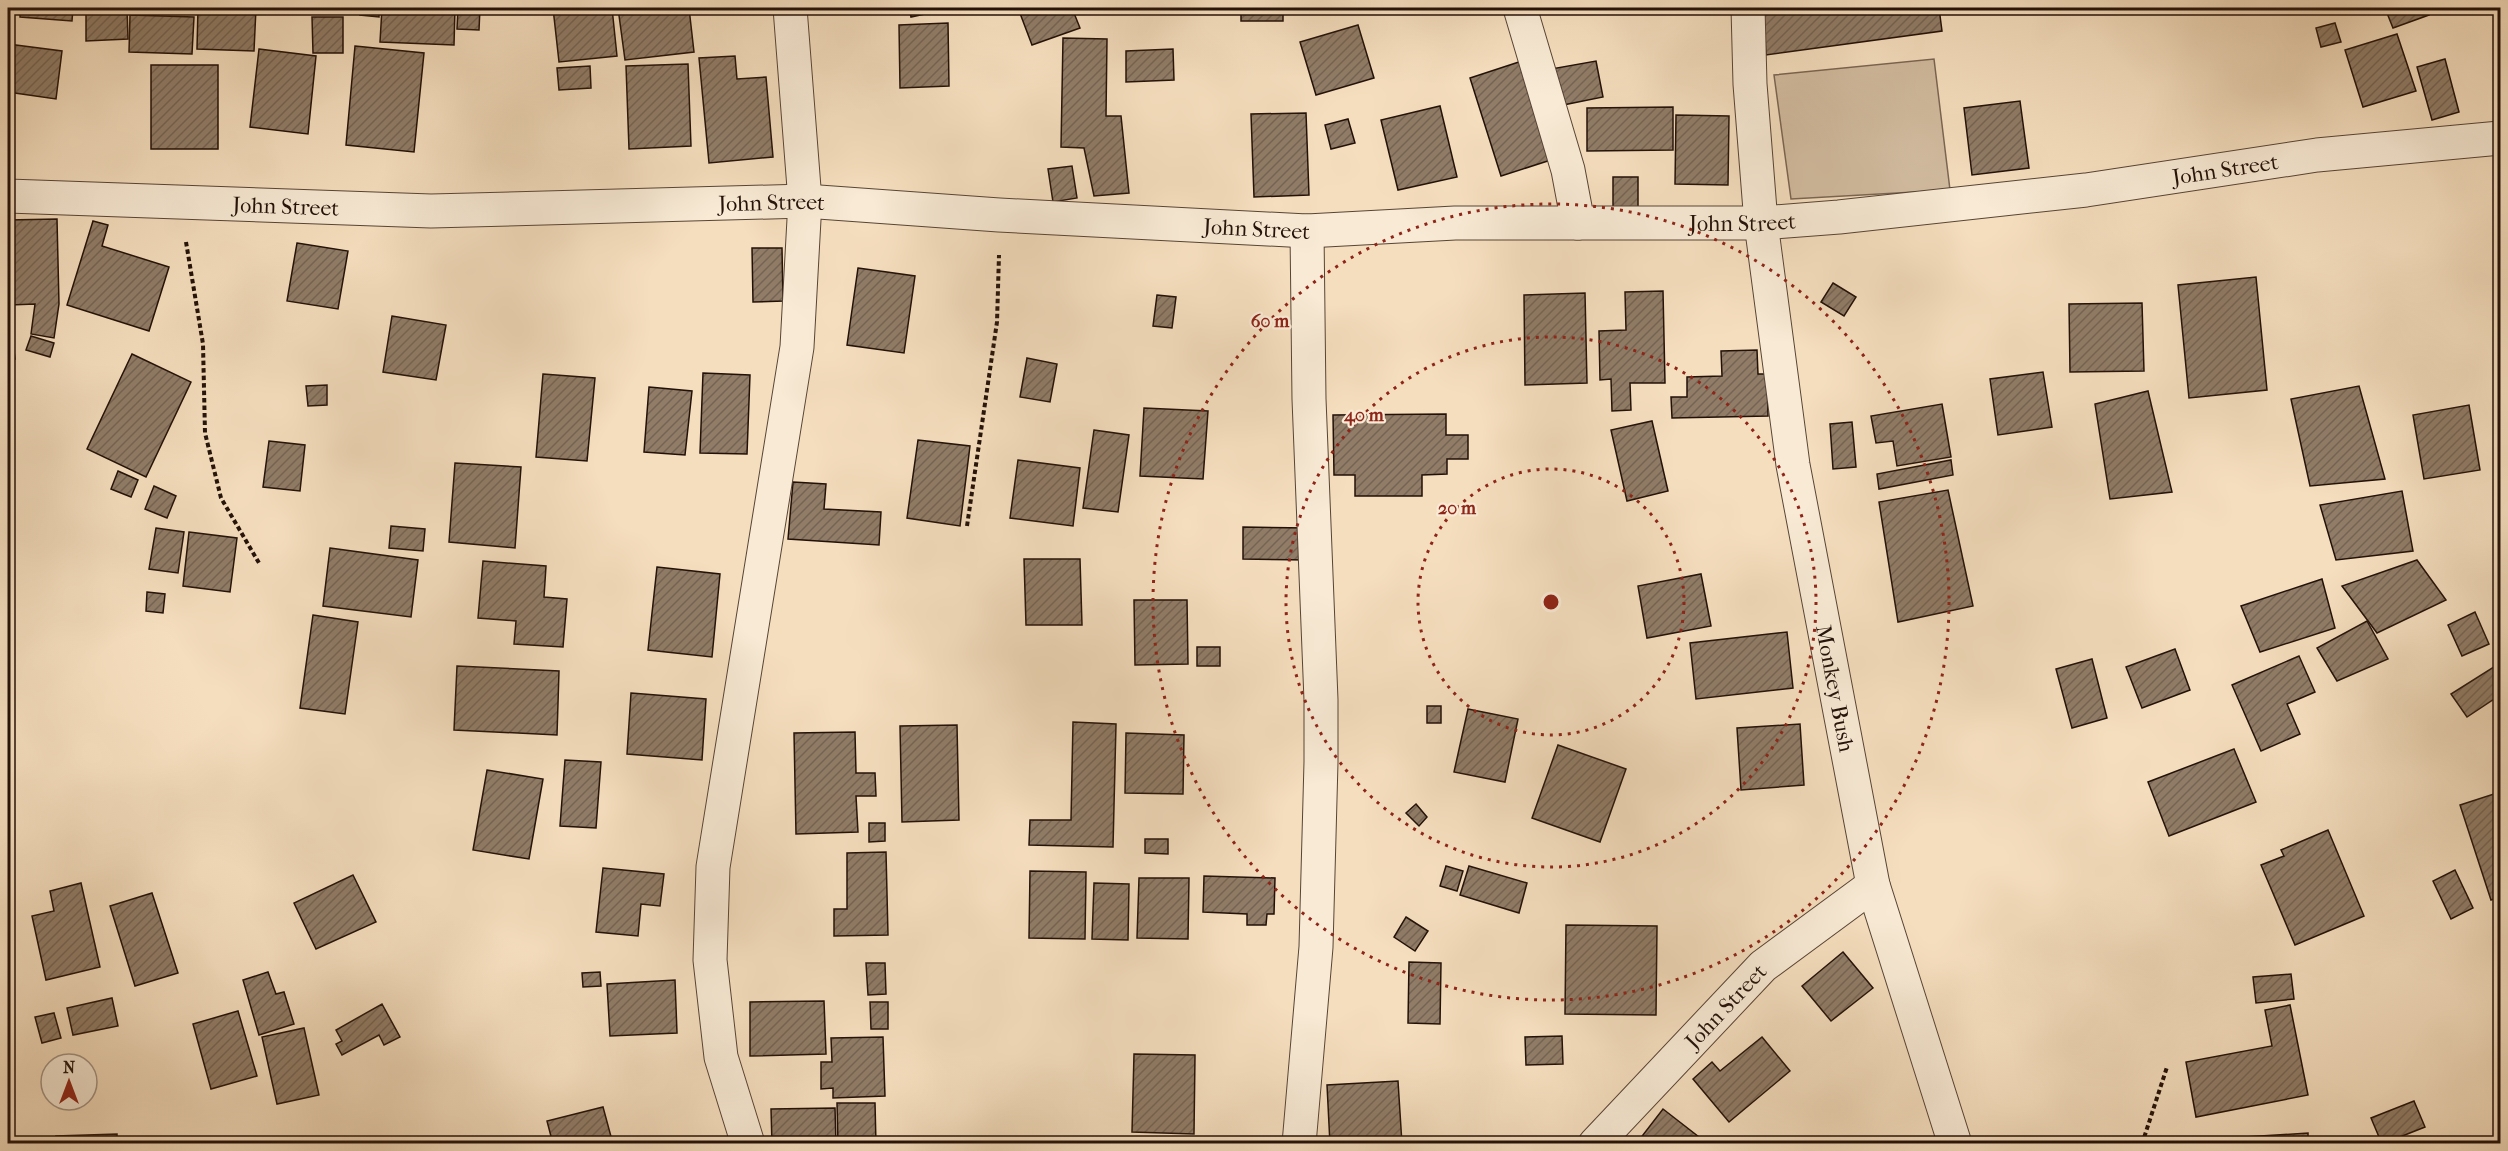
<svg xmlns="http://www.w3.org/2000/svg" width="2508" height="1151" viewBox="0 0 2508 1151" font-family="'IM FELL French Canon',serif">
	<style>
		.garden { fill: #d1bb9f; stroke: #7a6654; stroke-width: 1.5 }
		.building { fill: url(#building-hatch); stroke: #231109; stroke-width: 1.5 }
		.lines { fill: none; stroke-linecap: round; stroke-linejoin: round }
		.street-casing { stroke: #584436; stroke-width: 35 }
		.path { stroke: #231109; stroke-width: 4; stroke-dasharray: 4.5 3; stroke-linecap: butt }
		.street { stroke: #f8ead5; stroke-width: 33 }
		.ring { fill: none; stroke: #8f2418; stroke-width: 3; stroke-dasharray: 3 6 }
		.labels { text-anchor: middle; stroke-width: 4.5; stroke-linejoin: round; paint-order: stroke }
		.street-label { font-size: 22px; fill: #231109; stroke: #f8ead5 }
		.centre { fill: #8f2418; stroke: #f8ead5; stroke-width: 3 }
		.ring-label { font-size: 18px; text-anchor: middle; font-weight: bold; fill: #8f2418; stroke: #f8ead5; stroke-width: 4.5; stroke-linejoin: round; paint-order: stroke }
	</style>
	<defs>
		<pattern id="building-hatch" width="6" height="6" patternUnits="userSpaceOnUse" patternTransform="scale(1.5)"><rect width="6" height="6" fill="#907c67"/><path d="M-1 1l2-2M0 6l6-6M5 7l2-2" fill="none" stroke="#756453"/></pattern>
	</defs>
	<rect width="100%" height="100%" fill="#f5debe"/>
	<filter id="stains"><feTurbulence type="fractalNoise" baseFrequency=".00333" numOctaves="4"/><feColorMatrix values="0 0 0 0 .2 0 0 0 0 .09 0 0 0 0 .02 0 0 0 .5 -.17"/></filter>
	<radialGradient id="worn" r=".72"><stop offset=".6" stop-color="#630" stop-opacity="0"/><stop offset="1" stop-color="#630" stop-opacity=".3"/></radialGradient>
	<path class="garden" d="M1934,59L1950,190L1791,199L1774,75Z"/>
	<g class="building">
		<path d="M20,8H73L72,21L20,17Z"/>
		<path d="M86,8H127L128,39L86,41Z"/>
		<path d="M198,8H256L254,51L197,49Z"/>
		<path d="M361,8H379V17L360,15Z"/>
		<path d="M382,8H455L454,45L380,42Z"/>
		<path d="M458,8H480L479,30L457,29Z"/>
		<path d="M488,8H517L490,14Z"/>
		<path d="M553,8H612L617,56L559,62Z"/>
		<path d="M618,8H689L694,52L625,60Z"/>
		<path d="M909,8H952L911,17Z"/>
		<path d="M1018,8H1072L1080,28L1032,45Z"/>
		<rect x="1241" y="8" width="42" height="13"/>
		<path d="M1763,8H1939L1942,31L1766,55Z"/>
		<path d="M2385,8H2426L2429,15L2393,28Z"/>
		<path d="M130,15L194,17L192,54L129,52Z"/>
		<path d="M312,17H343V53H313Z"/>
		<path d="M948,23L949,86L900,88L899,25Z"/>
		<path d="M2335,23L2341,42L2321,47L2316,28Z"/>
		<path d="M1358,25L1374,78L1316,95L1300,42Z"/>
		<path d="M2397,34L2416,91L2363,107L2345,50Z"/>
		<path d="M1063,38L1107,39L1106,116H1121L1129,193L1094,196L1084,148L1061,147Z"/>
		<path d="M8,44L62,51L56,99L8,92Z"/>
		<path d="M355,46L424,53L414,152L346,145Z"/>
		<path d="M259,49L316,56L308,134L250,127Z"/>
		<path d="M1173,49L1174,80L1126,82V51Z"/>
		<path d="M735,56L737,79L766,77L773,157L709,163L699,58Z"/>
		<path d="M2445,59L2459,112L2432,120L2417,67Z"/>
		<path d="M1525,60L1557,158L1501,176L1470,78Z"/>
		<path d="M1596,61L1603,97L1558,106L1551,69Z"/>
		<path d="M688,64L691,146L629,149L626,66Z"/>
		<rect x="151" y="65" width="67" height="84"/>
		<path d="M590,66L591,88L559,90L557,68Z"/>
		<path d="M2020,101L2029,168L1972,175L1964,108Z"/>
		<path d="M1440,106L1457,177L1398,190L1381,120Z"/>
		<path d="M1673,107V150L1587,151V108Z"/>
		<path d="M1306,113L1309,195L1254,197L1251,114Z"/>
		<path d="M1676,115L1729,116L1728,185L1675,184Z"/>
		<path d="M1348,119L1355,143L1331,149L1325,125Z"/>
		<path d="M1072,166L1077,198L1053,202L1048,169Z"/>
		<rect x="1613" y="177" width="25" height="30"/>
		<path d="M57,219L59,304L54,338L31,334L35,304L10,305L8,220Z"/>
		<path d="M93,221L108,225L102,246L169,267L149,331L67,305Z"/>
		<path d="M297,243L348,251L338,309L287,301Z"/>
		<path d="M752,248H782L783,301L753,302Z"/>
		<path d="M858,268L915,276L904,353L847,345Z"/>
		<path d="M2256,277L2267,390L2189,398L2178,285Z"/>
		<path d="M1833,283L1856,297L1844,316L1821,302Z"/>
		<path d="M1663,291L1665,383H1630L1631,410L1612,411L1611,379L1600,380L1599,331L1626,330L1625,292Z"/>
		<path d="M1585,293L1587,383L1525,385L1524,295Z"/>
		<path d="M1157,295L1176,297L1172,328L1153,326Z"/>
		<path d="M2142,303L2144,371L2070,372L2069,304Z"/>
		<path d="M392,316L446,325L436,380L383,372Z"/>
		<path d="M12,333L15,359L8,360V334Z"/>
		<path d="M31,336L54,343L50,357L26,350Z"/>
		<path d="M1757,350L1758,374H1767L1768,416L1672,418L1671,397H1687V377L1722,376L1721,351Z"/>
		<path d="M132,354L191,382L146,477L87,449Z"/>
		<path d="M1027,358L1057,364L1050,402L1020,397Z"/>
		<path d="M2043,372L2052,427L1998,435L1990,379Z"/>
		<path d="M703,373L750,375L747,454L700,453Z"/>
		<path d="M543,374L595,378L587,461L536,457Z"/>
		<path d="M327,385V405L308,406L306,386Z"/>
		<path d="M2359,386L2385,479L2310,486L2291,399Z"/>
		<path d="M649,387L692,391L685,455L644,452Z"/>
		<path d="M2148,391L2172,492L2110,499L2095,404Z"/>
		<path d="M1942,404L1951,457L1897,466L1893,441L1876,443L1871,416Z"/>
		<path d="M2469,405L2480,470L2424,479L2413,415Z"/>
		<path d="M1144,408L1208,411L1203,479L1140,476Z"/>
		<path d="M1446,414V435H1468V459H1447V474L1422,475V496H1355V475H1334L1333,415Z"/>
		<path d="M1652,421L1668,491L1627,501L1611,430Z"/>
		<path d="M1852,422L1856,467L1833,469L1830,424Z"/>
		<path d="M1094,430L1129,435L1118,512L1083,508Z"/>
		<path d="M918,440L970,446L960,526L907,518Z"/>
		<path d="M269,441L305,445L300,491L263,487Z"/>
		<path d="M1018,460L1080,468L1073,526L1010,518Z"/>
		<path d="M1951,460L1953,475L1879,489L1877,474Z"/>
		<path d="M455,463L521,467L515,548L449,542Z"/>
		<path d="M118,471L138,480L131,497L111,489Z"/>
		<path d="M793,482L826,484L824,509L881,512L879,545L788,539Z"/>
		<path d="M154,486L176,496L167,518L145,509Z"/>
		<path d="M1948,490L1973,606L1898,622L1879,502Z"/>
		<path d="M2402,491L2413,551L2336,560L2320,505Z"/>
		<path d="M391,526L425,529L423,551L389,548Z"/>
		<path d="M1243,527L1308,528V560L1243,559Z"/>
		<path d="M156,528L184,532L178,573L149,569Z"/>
		<path d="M189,532L237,538L230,592L183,586Z"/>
		<path d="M330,548L418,560L411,617L323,606Z"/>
		<path d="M1024,559H1080L1082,625H1026Z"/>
		<path d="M2417,560L2446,600L2377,633L2342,586Z"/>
		<path d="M483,561L546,566L544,597L567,599L563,647L514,644L516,621L478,618Z"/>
		<path d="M657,567L720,574L712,657L648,650Z"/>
		<path d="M1701,574L1711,626L1647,638L1638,586Z"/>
		<path d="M2322,579L2335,628L2260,652L2241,606Z"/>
		<path d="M147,592L165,594L163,613L146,611Z"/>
		<path d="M1134,600H1187L1188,664L1135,665Z"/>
		<path d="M2475,612L2489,644L2462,656L2448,625Z"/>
		<path d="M313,615L358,622L345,714L300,708Z"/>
		<path d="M2367,621L2388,659L2337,681L2317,648Z"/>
		<path d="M1787,632L1793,688L1696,699L1690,643Z"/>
		<rect x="1197" y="647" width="23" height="19"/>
		<path d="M2175,649L2190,690L2142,708L2126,667Z"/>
		<path d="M2299,656L2315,692L2287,704L2300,734L2261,751L2232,685Z"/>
		<path d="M2092,659L2107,718L2072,728L2056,669Z"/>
		<path d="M2500,663V695L2467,717L2451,694Z"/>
		<path d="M457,666L559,671L557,735L454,730Z"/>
		<path d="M631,693L706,699L702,760L627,754Z"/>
		<rect x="1427" y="706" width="14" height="17"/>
		<path d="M1468,709L1518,719L1505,782L1454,772Z"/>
		<path d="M1073,722L1116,724L1113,847L1029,845L1030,820H1071Z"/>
		<path d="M1800,724L1804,785L1741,790L1737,728Z"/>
		<path d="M957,725L959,820L902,822L900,726Z"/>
		<path d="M855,732L856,773H875L876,796H856L858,832L796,834L794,733Z"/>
		<path d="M1126,733L1184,735L1183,794L1125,793Z"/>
		<path d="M1558,745L1626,769L1600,842L1532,818Z"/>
		<path d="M2234,749L2256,802L2169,836L2148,782Z"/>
		<path d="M565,760L601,762L596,828L560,826Z"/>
		<path d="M487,770L543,779L529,859L473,850Z"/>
		<path d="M2500,792V897L2491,900L2460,805Z"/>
		<path d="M1416,804L1427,817L1419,826L1406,813Z"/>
		<path d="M869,823H885V841L869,842Z"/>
		<path d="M2328,830L2364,916L2295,945L2261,865L2284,856L2281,850Z"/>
		<path d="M1145,839H1168V854L1145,853Z"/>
		<path d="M886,852L888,935L834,936V909H847V853Z"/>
		<path d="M1446,866L1463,871L1457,891L1440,886Z"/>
		<path d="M1469,866L1527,883L1519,913L1460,895Z"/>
		<path d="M603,868L664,874L660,906L641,904L638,936L596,932Z"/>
		<path d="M2455,870L2473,908L2451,919L2433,881Z"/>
		<path d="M1030,871L1086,872L1085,939L1029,938Z"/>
		<path d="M353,875L376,922L316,949L294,903Z"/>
		<path d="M1204,876L1275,878L1274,914H1267L1266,925H1247V914L1203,912Z"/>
		<path d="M1139,878H1189L1188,939L1137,938Z"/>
		<path d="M81,883L100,967L46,980L32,916L54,911L50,891Z"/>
		<path d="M1094,883L1129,884L1128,940L1092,939Z"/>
		<path d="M152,893L178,973L135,986L110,906Z"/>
		<path d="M1406,917L1428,931L1415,951L1394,937Z"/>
		<path d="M1566,925L1657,926L1656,1015L1565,1014Z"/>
		<path d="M1843,952L1873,988L1831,1021L1802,986Z"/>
		<path d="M1409,962L1441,963L1440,1024L1408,1023Z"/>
		<path d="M866,963H885L886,994L868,995Z"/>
		<path d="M268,972L276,994L284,992L294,1024L259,1035L243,980Z"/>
		<path d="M600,972L601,986L583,987L582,973Z"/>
		<path d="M2291,974L2294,999L2256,1003L2253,977Z"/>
		<path d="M675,980L677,1033L610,1036L607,984Z"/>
		<path d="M112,998L118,1026L73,1035L67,1008Z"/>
		<path d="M824,1001L826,1054L750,1056V1002Z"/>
		<path d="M870,1002H888V1029H871Z"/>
		<path d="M382,1004L400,1037L384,1045L379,1035L342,1055L336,1044L342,1041L336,1030Z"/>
		<path d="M2290,1005L2308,1095L2196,1117L2186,1062L2272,1046L2265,1010Z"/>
		<path d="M238,1011L257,1076L211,1089L193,1024Z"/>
		<path d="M54,1013L61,1038L42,1043L35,1017Z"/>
		<path d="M304,1028L319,1095L277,1104L262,1037Z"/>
		<path d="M1562,1036L1563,1064L1526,1065L1525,1037Z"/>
		<path d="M883,1037L885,1096L833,1098V1088L821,1089V1062H832L831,1038Z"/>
		<path d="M1762,1037L1790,1071L1729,1122L1693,1079L1712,1062L1720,1071Z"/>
		<path d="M1134,1054L1195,1055L1194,1134L1132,1132Z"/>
		<path d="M1398,1081L1402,1144H1330L1327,1085Z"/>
		<path d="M2414,1101L2425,1127L2382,1144L2371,1118Z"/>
		<path d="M837,1103H875L876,1144H838Z"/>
		<path d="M603,1107L613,1144H553L547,1121Z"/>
		<path d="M835,1108L836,1144H772L771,1109Z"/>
		<path d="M1663,1109L1708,1144H1636Z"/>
		<path d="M2308,1133V1144H2246L2245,1137Z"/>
		<path d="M117,1134V1144H57L56,1136Z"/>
	</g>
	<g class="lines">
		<g class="street-casing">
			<g id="street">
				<path d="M1520,8L1568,170L1578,223"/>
				<path id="s1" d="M1748,8L1750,84L1761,223L1793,465L1873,885L1955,1144"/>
				<path id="s2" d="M8,196L431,211L805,201L999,215L1307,231L1455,223H1761L1839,217L2086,190L2317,155L2500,138"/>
				<path d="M748,1144L721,1057L710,960L713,867L797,347L805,201L790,8"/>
				<path d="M1299,1144L1316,947L1321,762V700L1309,399L1307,231"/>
				<path id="s3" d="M1595,1144L1763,966L1873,885"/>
			</g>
		</g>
		<g class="path">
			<path d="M186,242L203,344L205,433L221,498L259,563"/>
			<path d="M967,526L997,322L999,255"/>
			<path d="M2142,1144L2167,1067"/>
		</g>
		<use href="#street" class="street"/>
	</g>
	<g class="ring">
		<circle cx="1551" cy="602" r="133"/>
		<circle cx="1551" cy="602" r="265"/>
		<circle cx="1551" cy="602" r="398"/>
	</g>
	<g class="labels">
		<g class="street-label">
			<text dy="8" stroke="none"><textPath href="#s2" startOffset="2222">John Street</textPath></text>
			<text dy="8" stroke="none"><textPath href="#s2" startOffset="764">John Street</textPath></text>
			<text dy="8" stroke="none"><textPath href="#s2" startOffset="278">John Street</textPath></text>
			<text dy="8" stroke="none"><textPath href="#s2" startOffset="1736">John Street</textPath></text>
			<text dy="8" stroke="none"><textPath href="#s2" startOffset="1250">John Street</textPath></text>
			<text dy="8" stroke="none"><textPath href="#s1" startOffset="687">Monkey Bush</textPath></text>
			<text dy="8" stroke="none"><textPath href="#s3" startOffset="190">John Street</textPath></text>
		</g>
	</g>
	<circle cx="1551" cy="602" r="9" class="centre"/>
	<g class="ring-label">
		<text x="1270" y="327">60 m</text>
		<text x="1364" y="421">40 m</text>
		<text x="1457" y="514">20 m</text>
	</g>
	<rect width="2508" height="1151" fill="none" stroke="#f5debe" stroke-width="30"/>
	<rect x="9" y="9" width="2490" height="1133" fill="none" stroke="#231109" stroke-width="3"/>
	<rect x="15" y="15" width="2478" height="1121" fill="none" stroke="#231109" stroke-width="1.5"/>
	<g transform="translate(69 1082)"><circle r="28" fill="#f8ead5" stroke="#a39383" stroke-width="1.5"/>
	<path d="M0-4.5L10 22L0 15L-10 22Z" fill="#8f2418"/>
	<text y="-9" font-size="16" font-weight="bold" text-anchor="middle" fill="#231109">N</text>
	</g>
	<rect width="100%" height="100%" filter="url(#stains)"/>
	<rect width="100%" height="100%" fill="url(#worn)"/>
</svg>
